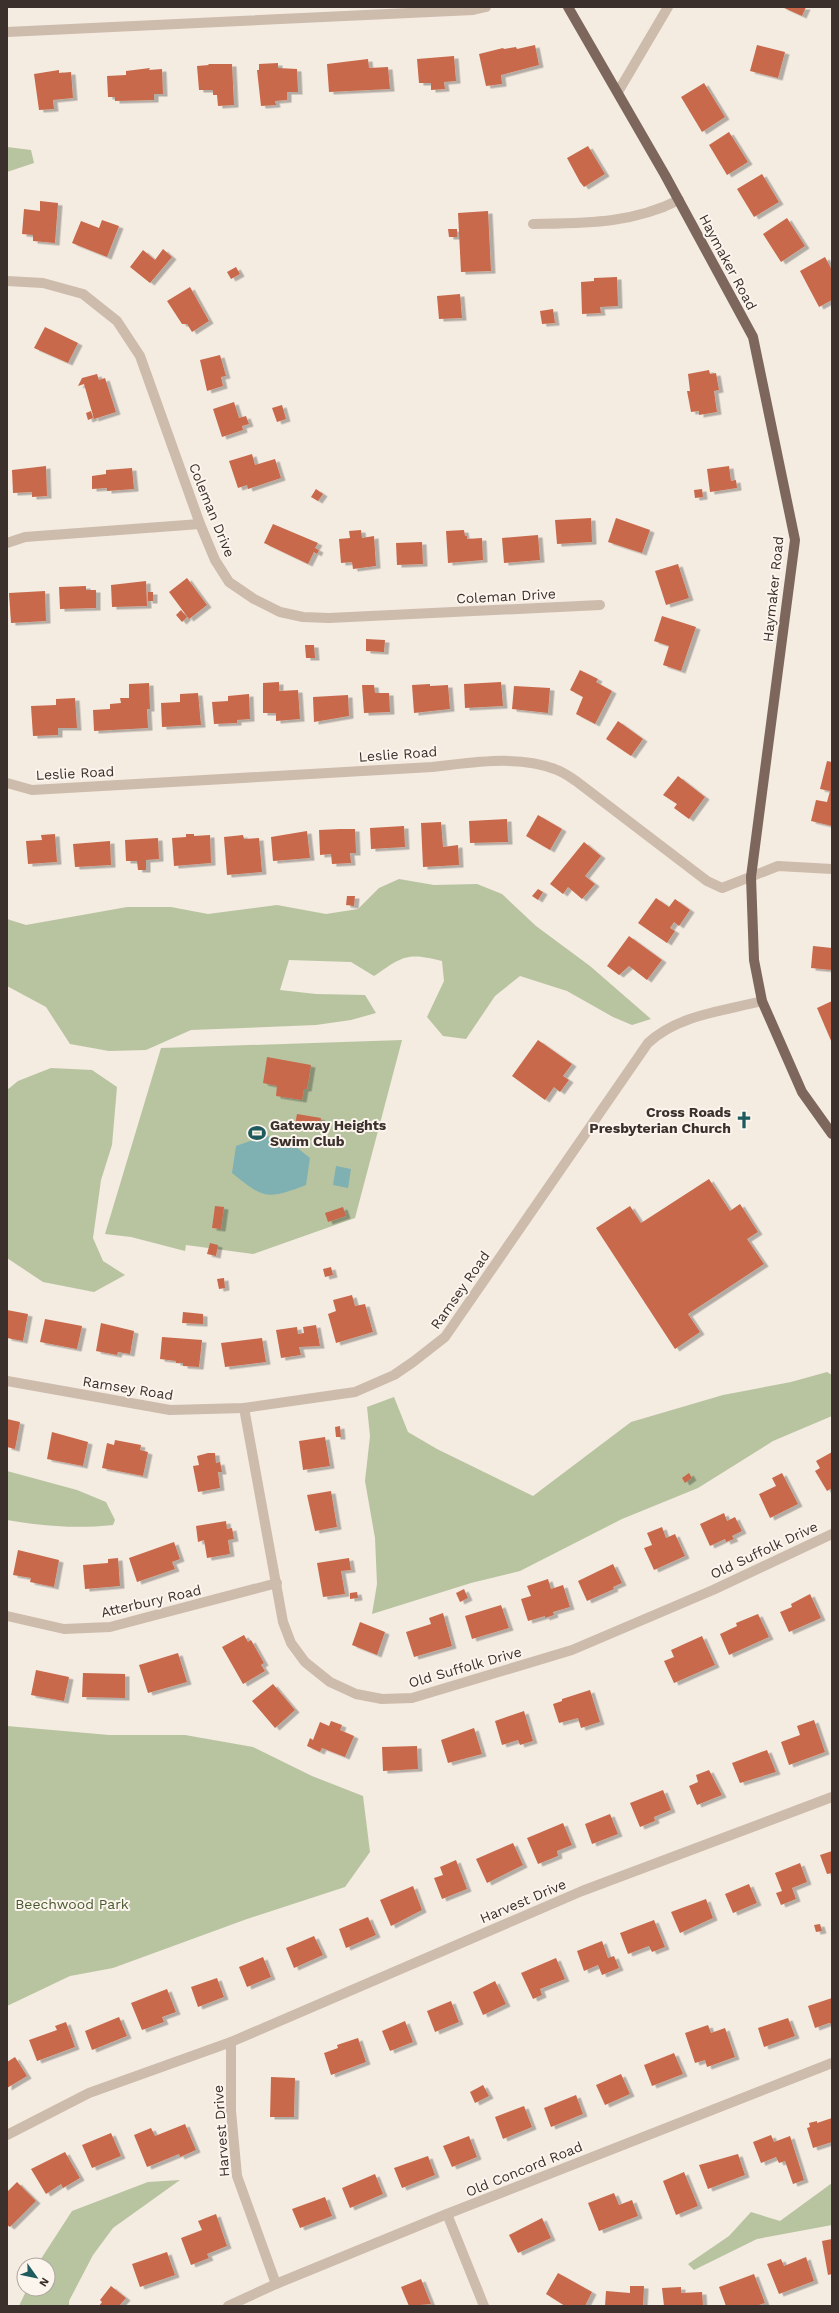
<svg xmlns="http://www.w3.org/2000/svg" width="839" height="2313" viewBox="0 0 839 2313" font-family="'Work Sans',sans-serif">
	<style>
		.green { fill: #b8c4a0 }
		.water { fill: #7fb0b2 }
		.building { fill: #c8694b; filter: url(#shadow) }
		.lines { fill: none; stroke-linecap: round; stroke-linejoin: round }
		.minor { stroke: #cdbbac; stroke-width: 10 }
		.major { stroke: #7d675c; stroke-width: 10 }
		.labels { text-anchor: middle; stroke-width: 4; stroke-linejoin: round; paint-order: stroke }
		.street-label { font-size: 14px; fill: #3b302b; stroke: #fbf5ee }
		.poi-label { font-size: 14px; font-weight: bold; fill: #3b302b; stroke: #fbf5ee; text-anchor: end }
		.park-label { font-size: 14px; fill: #4a5a2e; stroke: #fbf5ee }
	</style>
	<defs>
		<filter id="shadow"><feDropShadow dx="4.5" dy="2.5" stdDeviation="0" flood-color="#0004"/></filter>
	</defs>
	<rect width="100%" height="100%" fill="#f4ebe1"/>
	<g class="green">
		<path d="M7,147L31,150L34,163L7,172Z"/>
		<path d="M399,879L434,885L477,884L502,894L536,926L590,966L651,1019L632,1025L613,1017L567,991L520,976L495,996L466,1039L443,1036L427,1017L444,981L442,961C407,952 403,956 374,976L351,962L289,960L280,990L316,994L365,995L376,1013L351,1020L316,1025L191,1030L146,1050L109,1051L70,1044L46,1007L7,986V919L26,925L127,907H171L208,914L277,905L326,914L358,909L379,888Z"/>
		<path d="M402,1040L355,1218L253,1254L186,1245L185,1251L131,1237L105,1234L161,1048Z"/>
		<path d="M51,1068L92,1070L117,1087L112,1145L101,1180L93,1238L103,1261L125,1275L94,1292L43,1282L7,1258V1090L18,1081Z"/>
		<path d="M827,1372L832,1375V1416L773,1441L698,1488L622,1519L520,1571L471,1583L372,1614L377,1584L375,1538L365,1481L370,1436L367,1407L394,1397L408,1432L437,1449L533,1496L631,1422L723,1395L791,1382Z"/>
		<path d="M7,1471L77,1490L106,1502L115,1520L113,1525C76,1529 43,1526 7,1520Z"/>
		<path d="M7,1726L109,1735H185L253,1747L312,1776L363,1796L370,1852L345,1887L247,1919L113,1968L70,1976L7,2006Z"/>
		<path d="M180,2180L113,2228L93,2255L69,2301V2306H19L27,2289H48V2265H37L72,2211L148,2182Z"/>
		<path d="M832,2183V2225L757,2239L694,2270L688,2264L729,2236L751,2212L780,2221Z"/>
	</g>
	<g class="water">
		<path d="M265,1136L286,1139L310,1158L306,1185C267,1200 264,1199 232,1173L236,1146Z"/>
		<path d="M336,1166L351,1169L348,1188L333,1185Z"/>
	</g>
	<g class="building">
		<path d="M782,7H806L802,16Z"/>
		<path d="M535,45L539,65L501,75L502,84L486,86L479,54L503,48L504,49L516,47L517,49Z"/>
		<path d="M757,45L785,52L778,78L750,71Z"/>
		<path d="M454,56L456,81L444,82L445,89L431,90V83H419L417,59Z"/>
		<path d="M368,59L369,68L388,67L390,89L329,92L327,64Z"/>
		<path d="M278,63V68L297,69L298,92H287V100L275,101L276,105L261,106L257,70H259V64Z"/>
		<path d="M208,64H232L234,105L218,106L217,95H213V90H199L197,66L209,65Z"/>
		<path d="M150,68L149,70L162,69L163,94H154V100L115,101V97H108L107,76L126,75V71Z"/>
		<path d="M59,70V73L71,72L73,98L53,100L54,109L39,110L34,74Z"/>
		<path d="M704,83L725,117L702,132L681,97Z"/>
		<path d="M729,132L748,162L727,175L709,145Z"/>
		<path d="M588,146L605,174L584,187L580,182L567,158Z"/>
		<path d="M762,174L779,202L754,217L737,189Z"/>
		<path d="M40,201L58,203L55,243L33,241V235L22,234L24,209L40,211Z"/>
		<path d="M488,211L491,271L461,272L458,213Z"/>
		<path d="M787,218L805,246L781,262L763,234Z"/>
		<path d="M102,220L119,226L107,257L72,243L81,221L99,228Z"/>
		<path d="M448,229H457V237H449Z"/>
		<path d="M163,249L172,257L150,283L130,267L143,250L155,260Z"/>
		<path d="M825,257L832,270V300L819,307L800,271Z"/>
		<path d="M236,267L240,274L231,279L227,272Z"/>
		<path d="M617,277L618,306L600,307L601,313L582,314L581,282L594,281V278Z"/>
		<path d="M190,287L209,321L192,332L187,324H182L167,301Z"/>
		<path d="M460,294L462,318L439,319L437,296Z"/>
		<path d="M553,309L555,323L542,324L540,311Z"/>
		<path d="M45,327L78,343L68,363L34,348Z"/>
		<path d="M220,355L226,376L221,377L223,386L207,391L200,360Z"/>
		<path d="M709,370L710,374L716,373L719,390L714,391L717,412L699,415V411L691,412L687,391H690L688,374Z"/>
		<path d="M97,374L99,380L105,378L116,412L94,419L84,384L78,386L82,378Z"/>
		<path d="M234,402L239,418L246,416L249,424L242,426L243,430L222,437L213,409Z"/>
		<path d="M282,405L286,419L277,422L272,408Z"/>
		<path d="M91,411L93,418L88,420L86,413Z"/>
		<path d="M252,454L255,465L275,459L281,478L248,489L247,485L238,488L229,461Z"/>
		<path d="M46,466L47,496L32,497V492L13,493L12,470Z"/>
		<path d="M729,466L731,481L736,480L737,488L710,492L707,469Z"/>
		<path d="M132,468L134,489L107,491V488L92,489V476L106,474V470Z"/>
		<path d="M316,489L323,494L318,501L311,497Z"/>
		<path d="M702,489L703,497L695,498L694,490Z"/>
		<path d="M591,518L592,542L557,544L555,520Z"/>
		<path d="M616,518L650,530L642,553L608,542Z"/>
		<path d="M273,524L318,543L315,548L319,550L317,554L314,552L308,564L264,543Z"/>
		<path d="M361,530L362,538L374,536L376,566L353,569L352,562L341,563L339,539L350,538L349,531Z"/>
		<path d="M464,530L465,536H467V539L482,538L483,560L448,563L446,531Z"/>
		<path d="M538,535L540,560L504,563L502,538Z"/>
		<path d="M422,542L423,564L397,565L396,543Z"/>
		<path d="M678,564L689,598L666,605L655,571Z"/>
		<path d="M187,578L207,605L189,619L169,592Z"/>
		<path d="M146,581L147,606L112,607L111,585Z"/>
		<path d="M86,586V590H96V608L60,609L59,587Z"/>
		<path d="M45,591L46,621L11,623L9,593Z"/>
		<rect x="148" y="592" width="5" height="9"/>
		<path d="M181,610L187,617L182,622L176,615Z"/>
		<path d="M662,616L696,627L681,671L663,665L669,646L654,641Z"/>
		<path d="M366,639L385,640L384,652L366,651Z"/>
		<path d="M305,645H314L315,658H306Z"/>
		<path d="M580,670L598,679L596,682L612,691L595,724L576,714L583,697L570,690Z"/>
		<path d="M279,682V691L298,690L300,719L276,721V713H263V683Z"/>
		<path d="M501,682L503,706L465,708L464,684Z"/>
		<path d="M149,683L150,709H147L148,728L94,731L93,710L110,709V704L121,703L120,698H129V684Z"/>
		<path d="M430,684V686L448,685L450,709L414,713L412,685Z"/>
		<path d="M362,685H374L375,693H389L390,712L364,713Z"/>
		<path d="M514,686L550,688L548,713L512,709Z"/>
		<path d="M198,693L201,725L162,727L161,703L180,702V694Z"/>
		<path d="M249,694L250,719L237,720V723L214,724L212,702L228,701V696Z"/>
		<path d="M348,695L349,716L314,722L313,697Z"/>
		<path d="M75,698L77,728H58V735L33,736L31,706L56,705V699Z"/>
		<path d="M618,721L643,739L631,756L606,739Z"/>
		<path d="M827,761L832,762V826L811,821L816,800L827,802L830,791L820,789Z"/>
		<path d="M678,776L705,797L689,819L674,808L677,804L663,795Z"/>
		<path d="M538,815L562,829L550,850L526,836Z"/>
		<path d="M507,819L508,842L470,843L469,821Z"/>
		<path d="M441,822L443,847L458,845L459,865L423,867L421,823Z"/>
		<path d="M404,826L405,847L371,849L370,828Z"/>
		<path d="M340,829H355L356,853H350L351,863L332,864L331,854L320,855L319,830Z"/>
		<path d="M307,831L310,858L273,861L271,837Z"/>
		<path d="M55,834L57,862L28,864L26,841L42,840L41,835Z"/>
		<path d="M186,834H194V836L210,835L211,863L174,866L172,838L186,837Z"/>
		<path d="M243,835L244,839L259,838L262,872L227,875L224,837Z"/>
		<path d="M158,838L159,859L146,860V870H138L137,861H126L125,840Z"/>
		<path d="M110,841L111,865L75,867L73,844Z"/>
		<path d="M584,842L601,856L585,876L595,884L582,899L568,887L563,894L550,884Z"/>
		<path d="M538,889L543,892L538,900L532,896Z"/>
		<path d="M347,896H355L354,906L346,905Z"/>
		<path d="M656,898L669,907L675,899L690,910L679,926L674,922L670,928L675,931L667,943L638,923Z"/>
		<path d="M629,936L662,960L647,980L629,966L619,975L607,966Z"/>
		<path d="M813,946L832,948V970L811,968Z"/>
		<path d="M832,1001V1043L817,1008Z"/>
		<path d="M538,1040L572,1064L563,1076L569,1080L560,1092L554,1087L545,1100L512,1076Z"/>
		<path d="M267,1057L311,1065L307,1089H304L302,1100L276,1096L277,1086L263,1083Z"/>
		<path d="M297,1114L321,1118L319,1129L295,1125Z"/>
		<path d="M709,1179L730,1211L740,1204L758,1232L747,1239L764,1264L688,1314L700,1332L675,1349L596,1228L630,1206L641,1223Z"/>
		<path d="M215,1206L224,1207L221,1229L212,1228Z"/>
		<path d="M343,1207L346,1216L328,1222L325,1213Z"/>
		<path d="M210,1243L218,1245L216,1256L207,1254Z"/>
		<path d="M331,1267L333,1275L325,1277L323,1269Z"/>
		<path d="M224,1278L225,1288L219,1289L217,1279Z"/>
		<path d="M352,1295L355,1306L365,1304L373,1332L336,1343L328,1314L336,1311L333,1300Z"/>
		<path d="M7,1310L28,1314L23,1341L7,1338Z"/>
		<path d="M183,1312L203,1314V1324L182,1323Z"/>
		<path d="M45,1319L82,1326L77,1349L40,1342Z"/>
		<path d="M101,1323L134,1331L130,1354L118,1352L117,1355L96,1351Z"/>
		<path d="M316,1325L320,1346L299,1347L301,1355L281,1358L276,1330L297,1327L298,1334L304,1333L303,1327Z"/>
		<path d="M162,1337L202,1340L199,1367L183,1366V1363H176V1361L160,1359Z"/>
		<path d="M262,1338L266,1362L225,1367L221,1343Z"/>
		<path d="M7,1419L20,1422L15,1449L7,1447Z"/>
		<path d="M340,1426L341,1437H336L335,1427Z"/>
		<path d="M52,1432L88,1442L83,1466L47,1459Z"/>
		<path d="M325,1437L330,1466L303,1470L299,1441Z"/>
		<path d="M115,1440L141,1445L140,1450L148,1452L143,1476L102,1468L107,1443L114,1445Z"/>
		<path d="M832,1452V1488L827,1491L815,1471L820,1468L816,1461Z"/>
		<path d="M208,1453H215L216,1463L220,1462L222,1472H218L220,1488L198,1492L193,1466L199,1465L197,1456Z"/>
		<path d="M689,1473L692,1478L685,1483L682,1478Z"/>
		<path d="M782,1473L798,1504L770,1518L759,1494L776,1486L772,1478Z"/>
		<path d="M331,1491L337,1527L315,1531L307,1495Z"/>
		<path d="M724,1513L727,1521L735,1517L742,1531L732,1536L734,1539L726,1542L725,1539L710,1546L700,1524Z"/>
		<path d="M226,1521L227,1529L232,1528L234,1539L228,1540L230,1554L207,1558L204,1540L198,1542L196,1526Z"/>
		<path d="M662,1527L666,1538L675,1534L685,1556L654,1570L644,1548L652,1545L647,1533Z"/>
		<path d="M174,1542L180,1559L172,1562L175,1569L137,1582L129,1558Z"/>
		<path d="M18,1550L59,1560L54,1587L30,1582L31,1578L13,1575Z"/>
		<path d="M118,1558L120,1586L85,1589L83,1565L108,1563V1559Z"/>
		<path d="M349,1558L351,1570L341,1571L345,1594L323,1597L317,1563Z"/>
		<path d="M613,1564L622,1583L613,1587L614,1589L587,1601L578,1581Z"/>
		<path d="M548,1579L551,1589L563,1585L570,1607L553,1612L554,1615L545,1618V1616L528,1621L521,1599L531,1596L527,1586Z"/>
		<path d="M464,1589L468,1598L460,1602L456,1593Z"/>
		<path d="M357,1592L358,1598L350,1599V1593Z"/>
		<path d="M810,1594L821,1618L789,1632L780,1612L792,1607L791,1604Z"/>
		<path d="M501,1605L509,1628L472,1639L465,1616Z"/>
		<path d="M443,1613L452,1646L414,1657L406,1632L431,1624L429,1618Z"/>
		<path d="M758,1614L769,1637L729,1655L720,1634L737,1626L736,1623Z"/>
		<path d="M360,1622L385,1632L377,1655L352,1645Z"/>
		<path d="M244,1635L248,1642L251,1640L264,1663L261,1665L265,1671L243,1684L222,1647Z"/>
		<path d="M702,1636L715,1665L674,1683L664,1661L674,1657L671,1650Z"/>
		<path d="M178,1653L187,1682L148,1693L139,1665Z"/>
		<path d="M36,1670L69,1677L64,1701L31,1695Z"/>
		<path d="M83,1673L125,1674V1698L82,1697Z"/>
		<path d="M273,1684L295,1710L275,1728L252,1701Z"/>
		<path d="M590,1690L600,1722L581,1728L578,1718L559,1723L553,1704L562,1701V1699Z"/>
		<path d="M524,1711L533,1741L520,1745L518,1740L502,1745L495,1721Z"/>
		<path d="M814,1720L825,1752L789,1765L781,1742L800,1735L797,1726Z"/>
		<path d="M331,1721L342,1725L340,1730L354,1736L345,1757L322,1748L320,1752L307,1746L310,1738L313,1740L320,1722L329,1726Z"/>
		<path d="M474,1728L482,1754L448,1763L441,1740Z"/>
		<path d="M417,1746L418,1769L383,1771L382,1747Z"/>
		<path d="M767,1750L776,1772L740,1783L732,1763Z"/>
		<path d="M709,1770L722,1795L697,1805L689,1786L698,1782L696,1775Z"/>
		<path d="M663,1790L671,1810L654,1817L655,1821L640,1827L630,1803Z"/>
		<path d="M610,1814L618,1834L592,1844L585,1824Z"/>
		<path d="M563,1823L572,1845L557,1851L558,1856L538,1864L527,1838Z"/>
		<path d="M513,1843L523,1865L487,1883L476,1859Z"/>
		<path d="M832,1851V1873L827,1874L820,1855Z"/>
		<path d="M456,1860L467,1889L442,1899L434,1878L443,1875L440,1867Z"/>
		<path d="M800,1863L807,1882L792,1888L796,1899L781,1905L776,1893L782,1891L775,1873Z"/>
		<path d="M749,1884L757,1903L733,1913L725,1894Z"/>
		<path d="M413,1886L422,1910L391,1926L380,1900Z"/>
		<path d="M706,1899L713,1918L680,1933L671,1912Z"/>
		<path d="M368,1917L376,1935L346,1948L339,1929Z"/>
		<path d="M654,1920L665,1947L652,1952L649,1946L628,1954L620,1933Z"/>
		<path d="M820,1924L822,1931L816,1932L814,1925Z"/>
		<path d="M314,1936L323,1955L294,1968L286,1948Z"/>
		<path d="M602,1941L608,1958L614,1956L619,1968L602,1975L598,1965L584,1971L577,1951Z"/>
		<path d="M263,1957L271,1977L247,1987L239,1967Z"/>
		<path d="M556,1958L565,1979L540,1989L542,1995L533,1999L521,1973Z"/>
		<path d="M217,1978L224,1997L198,2007L191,1987Z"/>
		<path d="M495,1981L506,2004L483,2015L473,1992Z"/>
		<path d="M167,1989L176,2012L162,2017L164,2022L142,2030L131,2003Z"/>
		<path d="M832,1998V2024L829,2023L815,2028L808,2006Z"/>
		<path d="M451,2001L459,2022L435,2032L427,2011Z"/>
		<path d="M119,2017L127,2036L92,2050L85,2031Z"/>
		<path d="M788,2018L795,2036L764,2047L758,2028Z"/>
		<path d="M405,2021L413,2042L390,2051L382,2031Z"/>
		<path d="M66,2022L75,2047L37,2061L29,2040L57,2030L55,2026Z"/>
		<path d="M708,2025L711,2033L725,2028L735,2057L707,2067L705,2060L695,2063L685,2033Z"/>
		<path d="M358,2038L366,2062L331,2075L324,2053L338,2048L337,2045Z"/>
		<path d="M674,2053L683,2074L652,2086L644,2065Z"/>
		<path d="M15,2057L27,2076L7,2088V2062Z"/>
		<path d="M621,2074L630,2094L605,2105L596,2085Z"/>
		<path d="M271,2077L295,2078L294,2117H270Z"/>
		<path d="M483,2085L489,2096L475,2103L470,2092Z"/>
		<path d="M576,2095L583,2114L551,2127L544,2108Z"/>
		<path d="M524,2106L532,2127L503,2139L495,2117Z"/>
		<path d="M832,2118V2142L813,2148L807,2128L810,2127L809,2123L817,2121V2123Z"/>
		<path d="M185,2124L196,2150L180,2157L179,2154L147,2167L134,2135L151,2128L155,2136Z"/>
		<path d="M111,2133L121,2156L92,2168L82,2145Z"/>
		<path d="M771,2135L774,2142L790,2136L804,2180L793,2184L785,2161L779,2163L776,2157L761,2163L753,2142Z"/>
		<path d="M469,2136L477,2157L452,2167L443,2146Z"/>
		<path d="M65,2152L80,2178L63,2188L61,2184L46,2194L31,2169Z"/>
		<path d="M738,2154L745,2175L708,2189L699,2165Z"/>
		<path d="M428,2156L435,2175L402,2188L394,2168Z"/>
		<path d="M684,2172L698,2206L676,2215L663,2181Z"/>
		<path d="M375,2174L383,2194L350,2208L342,2188Z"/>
		<path d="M17,2182L36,2201L10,2227L7,2225V2192Z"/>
		<path d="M614,2193L619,2205L632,2200L638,2216L599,2231L588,2203Z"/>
		<path d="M325,2197L332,2216L300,2228L292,2209Z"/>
		<path d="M216,2214L227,2246L207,2254L209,2258L191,2265L181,2238L202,2230L198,2221Z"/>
		<path d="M542,2218L551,2238L518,2253L509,2235Z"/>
		<path d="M832,2239V2274L828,2275L822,2241Z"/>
		<path d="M167,2252L175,2275L140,2287L132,2264Z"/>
		<path d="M806,2257L814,2281L779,2294L767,2264L781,2259L784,2266Z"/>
		<path d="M558,2273L592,2292L585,2306H565L546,2294Z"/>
		<path d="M754,2274L765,2303L756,2306H726L719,2287Z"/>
		<path d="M421,2279L431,2304L409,2306L401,2287Z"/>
		<path d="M111,2286L126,2298L119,2306H99L102,2302L100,2300Z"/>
		<path d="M630,2286H644L643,2306H605L606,2291L630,2293Z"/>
		<path d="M681,2287V2293L702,2292L703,2306H664L662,2288Z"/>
	</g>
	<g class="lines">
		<g class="minor">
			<path d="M7,32L473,10L486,7"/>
			<path d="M618,92L668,7"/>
			<path d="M533,224C585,223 631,224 679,200"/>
			<path d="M7,281L43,283L83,294L117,321L140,356L200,524L215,560L229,582L254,599L280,612L303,617L329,618L600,605"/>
			<path d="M7,543L25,537L200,524"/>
			<path d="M7,783L32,790L432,767C470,763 520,754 557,770C563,772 570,777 576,781L707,881L722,888L778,866L832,869"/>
			<path d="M7,1381L170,1410L244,1408L355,1392L394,1375L413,1362L445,1337L648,1043C678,1015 723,1011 762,1001"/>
			<path d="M244,1408L283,1622L291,1643L305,1662L330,1682L356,1694L382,1699L412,1698L572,1650L713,1590L832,1534"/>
			<path d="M7,1616L64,1629L110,1627L277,1583"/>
			<path d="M231,2042V2111L237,2176L276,2284"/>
			<path d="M7,2135L89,2093L231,2042L582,1891L832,1797"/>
			<path d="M447,2214L484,2306"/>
			<path d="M228,2306L276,2284L447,2214L832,2063"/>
		</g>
		<path class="major" d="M568,7L665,175L753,337L795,540L751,877L754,960L762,1001L802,1092L832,1134"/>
	</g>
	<defs>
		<g id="church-bare" transform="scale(1.38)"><path d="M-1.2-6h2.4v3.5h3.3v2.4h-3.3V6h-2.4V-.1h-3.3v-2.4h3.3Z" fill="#1f5a5e" stroke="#fbf5ee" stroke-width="2.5" paint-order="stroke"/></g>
		<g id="stadium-bare" transform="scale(1.38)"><path d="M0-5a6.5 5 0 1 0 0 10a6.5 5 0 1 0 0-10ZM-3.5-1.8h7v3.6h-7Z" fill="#1f5a5e" stroke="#fbf5ee" stroke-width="2.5" paint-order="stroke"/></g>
	</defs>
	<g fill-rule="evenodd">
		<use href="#church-bare" x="744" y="1120"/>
		<use href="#stadium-bare" x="257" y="1133"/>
	</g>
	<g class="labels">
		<g class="street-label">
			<text transform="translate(728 262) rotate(62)" y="5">Haymaker Road</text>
			<text transform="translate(212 510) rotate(68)" y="5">Coleman Drive</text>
			<text transform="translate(773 589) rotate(-84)" y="5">Haymaker Road</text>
			<text transform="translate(506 596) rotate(-3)" y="5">Coleman Drive</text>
			<text transform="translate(398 754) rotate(-4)" y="5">Leslie Road</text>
			<text transform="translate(75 773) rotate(-3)" y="5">Leslie Road</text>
			<text transform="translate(460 1290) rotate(-55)" y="5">Ramsey Road</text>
			<text transform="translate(128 1388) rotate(9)" y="5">Ramsey Road</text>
			<text transform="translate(764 1550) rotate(-25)" y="5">Old Suffolk Drive</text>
			<text transform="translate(151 1601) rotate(-13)" y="5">Atterbury Road</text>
			<text transform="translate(465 1667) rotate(-16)" y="5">Old Suffolk Drive</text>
			<text transform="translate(523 1901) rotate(-23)" y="5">Harvest Drive</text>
			<text transform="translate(221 2131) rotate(-94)" y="5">Harvest Drive</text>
			<text transform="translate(524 2169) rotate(-22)" y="5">Old Concord Road</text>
		</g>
		<g class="poi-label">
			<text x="731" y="1117">Cross Roads<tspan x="731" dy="16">Presbyterian Church</tspan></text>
			<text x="270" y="1130" text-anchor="start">Gateway Heights<tspan x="270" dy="16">Swim Club</tspan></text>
		</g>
		<g class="park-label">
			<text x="72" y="1909">Beechwood Park</text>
		</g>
	</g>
	<rect width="839" height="2313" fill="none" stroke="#3b302b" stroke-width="16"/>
	<g transform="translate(36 2277) rotate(123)"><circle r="19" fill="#fbf5ee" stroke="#aea6a0"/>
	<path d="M0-3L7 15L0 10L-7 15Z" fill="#1f5a5e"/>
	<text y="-6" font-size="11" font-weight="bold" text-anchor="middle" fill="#3b302b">N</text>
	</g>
</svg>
